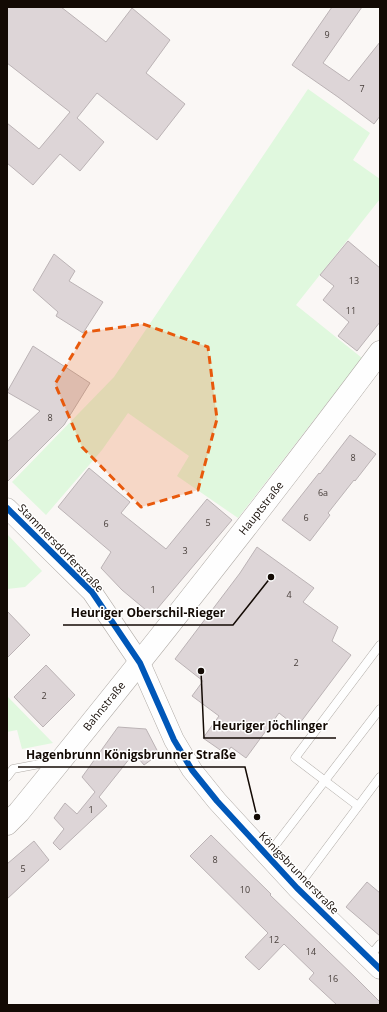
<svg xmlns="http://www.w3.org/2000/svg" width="387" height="1012" viewBox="0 0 387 1012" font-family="'Open Sans',sans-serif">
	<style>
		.green { fill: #e0f8de }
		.building { fill: #ddd5d7; stroke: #bbb3b5 }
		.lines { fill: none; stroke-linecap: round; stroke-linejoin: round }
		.service-casing { stroke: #b1aca7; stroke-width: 9 }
		.tertiary-casing { stroke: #b1aca7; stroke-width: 21 }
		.secondary-casing { stroke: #b1aca7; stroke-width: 23 }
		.service { stroke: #fefefe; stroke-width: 8 }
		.tertiary { stroke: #fefefe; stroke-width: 20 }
		.secondary { stroke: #fefefe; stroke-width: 22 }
		.cycleway-casing { stroke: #fff; stroke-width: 8 }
		.cycleway { stroke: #0057b8; stroke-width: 6 }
		.marked { fill: #e8590c; fill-opacity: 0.2; stroke: #e8590c; stroke-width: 3; stroke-dasharray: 8 5; stroke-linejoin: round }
		.labels { text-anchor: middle; stroke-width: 3; stroke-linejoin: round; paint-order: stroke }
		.number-label { font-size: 9px; fill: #463d39 }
		.street-label { font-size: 11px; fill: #130a04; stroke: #fff }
		.leader { fill: none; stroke: #130a04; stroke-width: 1.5 }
		.callout-dot { fill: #130a04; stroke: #fff; stroke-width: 1.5 }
		.callout-label { font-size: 12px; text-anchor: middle; font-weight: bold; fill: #130a04; stroke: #fff; stroke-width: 3; stroke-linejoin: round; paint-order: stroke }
	</style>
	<rect width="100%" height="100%" fill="#faf7f5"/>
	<g class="green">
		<path d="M308,89L370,133L353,160L380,179V199L296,305L362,358L238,518L177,476L189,456L128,413L102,450L46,515L12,482L114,377Z"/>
		<path d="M7,534L42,571L25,587L7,589Z"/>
		<path d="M7,696L53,743L22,749L17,730L7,732Z"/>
	</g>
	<g class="building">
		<path d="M7,7H61L106,42L132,8L170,40L146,73L185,104L157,140L97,93L77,118L104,142L80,171L60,154L33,185L7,163V123L39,149L70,112L7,63Z"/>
		<path d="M332,7H362L323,63L349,81L380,42V116L374,124L338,97L292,65Z"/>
		<path d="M348,241L380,268V322L357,351L338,336L349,322L323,300L334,286L320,275Z"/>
		<path d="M54,254L75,271L69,281L103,302L83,333L56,316L58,312L33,290Z"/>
		<path d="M33,346L90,383L64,425L7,482V442L40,411L7,392Z"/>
		<path d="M350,435L376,454L355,481L354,480L328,513L330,515L310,541L282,520L319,473L320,474Z"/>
		<path d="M89,468L130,502L121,513L166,549L207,499L232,520L152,615L122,590L101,568L111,552L58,507Z"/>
		<path d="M257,547L314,588L303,602L338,627L332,641L351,655L297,727L279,713L246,758L231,747L226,754L203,738L219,716L192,696L203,681L175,659L240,573Z"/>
		<path d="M7,611L30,635L7,658Z"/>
		<path d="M46,665L75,695L43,727L14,697Z"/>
		<path d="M118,727L146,729L159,754L144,765L134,753L99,797L107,806L60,850L53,843L64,829L54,818L65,803L77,814L95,792L82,777Z"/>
		<path d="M211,835L271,894L270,895L357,979L380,1002V1005H337L309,979L314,973L284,944L259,970L245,957L268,933L190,856Z"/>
		<path d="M34,841L49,860L7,899V864Z"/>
		<path d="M367,882L380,893V936L346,907Z"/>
	</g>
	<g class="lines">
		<g class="service-casing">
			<g id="service">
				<path d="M7,777L13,769L55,761"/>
				<path d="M358,806L295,758L380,645"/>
				<path d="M267,856L380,709"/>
				<path d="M297,888L380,777"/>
				<path d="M369,957L380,944"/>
			</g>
		</g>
		<g class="tertiary-casing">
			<path id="tertiary" d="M7,508L92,592L140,663L174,740L192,770L217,801L297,888L380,969"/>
		</g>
		<g class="secondary-casing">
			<path id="secondary" d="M7,824L19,812C142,661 263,508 380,352"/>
		</g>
		<use href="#service" class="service"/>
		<use href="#tertiary" class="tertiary"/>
		<use href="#secondary" class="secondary"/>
		<g class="cycleway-casing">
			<path id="cycleway" d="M7,508L92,592L140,663L174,740L192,770L217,801L297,888L380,969"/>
		</g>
		<use href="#cycleway" class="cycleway"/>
	</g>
	<path class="marked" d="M143,324L208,347L217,419L198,490L141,507L82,447L55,384L86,332Z"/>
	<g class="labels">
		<g class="number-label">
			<text x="327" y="38">9</text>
			<text x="362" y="92">7</text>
			<text x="354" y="284">13</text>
			<text x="351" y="314">11</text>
			<text x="50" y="421">8</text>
			<text x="353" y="461">8</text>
			<text x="323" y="496">6a</text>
			<text x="306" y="521">6</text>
			<text x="208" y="526">5</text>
			<text x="106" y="527">6</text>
			<text x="185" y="554">3</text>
			<text x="153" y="593">1</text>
			<text x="289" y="598">4</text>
			<text x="296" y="666">2</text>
			<text x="44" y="699">2</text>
			<text x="91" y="813">1</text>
			<text x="215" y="863">8</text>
			<text x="23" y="872">5</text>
			<text x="245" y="893">10</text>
			<text x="274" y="943">12</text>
			<text x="311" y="955">14</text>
			<text x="333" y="982">16</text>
		</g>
		<g class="street-label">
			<text transform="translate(261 508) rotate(-52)" y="4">Hauptstraße</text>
			<text transform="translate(61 548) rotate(46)" y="4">Stammersdorferstraße</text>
			<text transform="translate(104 706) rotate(-51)" y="4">Bahnstraße</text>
			<text transform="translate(299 873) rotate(46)" y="4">Königsbrunnerstraße</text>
		</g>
	</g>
	<path class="leader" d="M271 577L233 625H63M201 671L204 738H336M257 817L245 767H18"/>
	<g class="callout-dot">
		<circle cx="271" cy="577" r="4"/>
		<circle cx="201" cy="671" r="4"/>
		<circle cx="257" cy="817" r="4"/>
	</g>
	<g class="callout-label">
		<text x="148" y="617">Heuriger Oberschil-Rieger</text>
		<text x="270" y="730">Heuriger Jöchlinger</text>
		<text x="131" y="759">Hagenbrunn Königsbrunner Straße</text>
	</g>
	<rect width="387" height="1012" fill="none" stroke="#130a04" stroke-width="16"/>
</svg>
